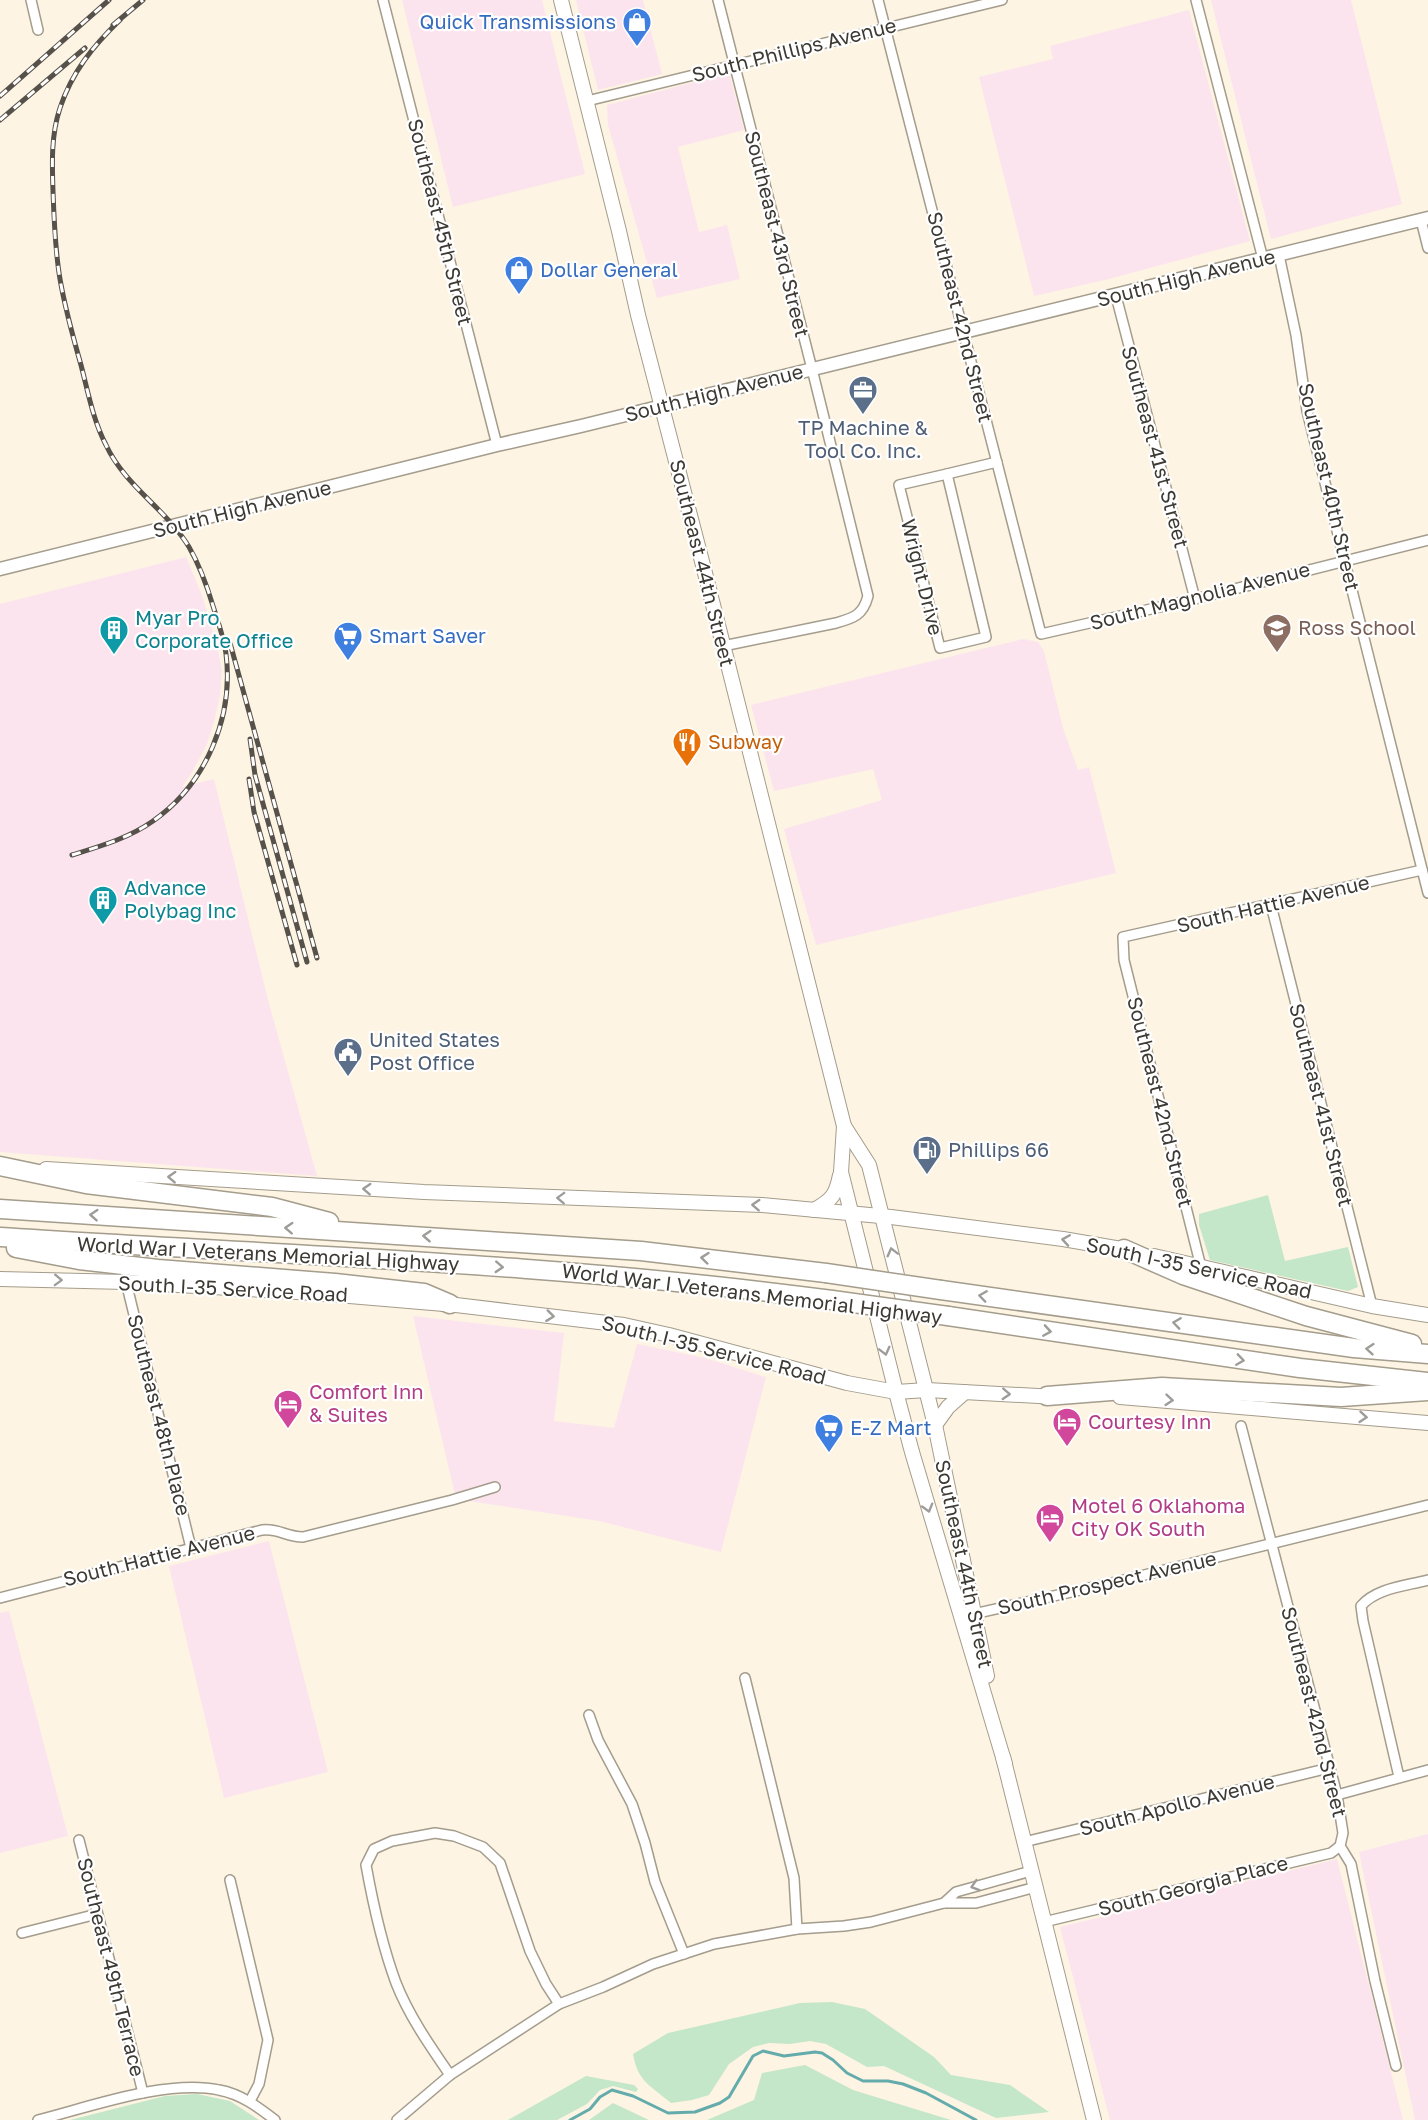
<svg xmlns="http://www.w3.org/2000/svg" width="1428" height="2120" viewBox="0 0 1428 2120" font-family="'Golos Text',sans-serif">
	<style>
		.industrial { fill: #fce4ee }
		.green { fill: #c4e6c9 }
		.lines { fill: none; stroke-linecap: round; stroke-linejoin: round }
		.stream { stroke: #64acac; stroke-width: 3 }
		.minor-casing { stroke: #a49c8c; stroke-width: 12 }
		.tertiary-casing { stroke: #a49c8c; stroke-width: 15 }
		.secondary-casing { stroke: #a49c8c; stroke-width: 16 }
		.motorway-casing { stroke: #a49c8c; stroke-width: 21 }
		.minor { stroke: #fff; stroke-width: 9 }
		.tertiary { stroke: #fff; stroke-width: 12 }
		.secondary { stroke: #fff; stroke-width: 14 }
		.motorway { stroke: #fff; stroke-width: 18 }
		.rail-casing { stroke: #56514a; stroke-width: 5 }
		.rail { stroke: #fff; stroke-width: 3; stroke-dasharray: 9; stroke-linecap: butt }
		.motorway-bridge-casing { stroke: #a49c8c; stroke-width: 21; stroke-linecap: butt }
		.motorway-bridge { stroke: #fff; stroke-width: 18 }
		.oneway { stroke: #9e9c99 }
		.labels { text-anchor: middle; stroke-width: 4.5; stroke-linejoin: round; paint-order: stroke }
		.shop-label { font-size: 20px; fill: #366cbe; stroke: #fff; text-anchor: start }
		.street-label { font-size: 20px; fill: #3d3933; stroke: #fff }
		.service-label { font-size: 20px; fill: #4e5e75; stroke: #fff; text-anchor: start }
		.culture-label { font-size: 20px; fill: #0d838f; stroke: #fff; text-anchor: start }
		.education-label { font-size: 20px; fill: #785e54; stroke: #fff; text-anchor: start }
		.food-label { font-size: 20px; fill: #c56008; stroke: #fff; text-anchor: start }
		.hotel-label { font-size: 20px; fill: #b23c85; stroke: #fff; text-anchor: start }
	</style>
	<rect width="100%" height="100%" fill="#fdf4e3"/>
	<g class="industrial">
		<path d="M402,0H542L585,174L453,207Z"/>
		<path d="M576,0H643L662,74L598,90Z"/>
		<path d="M1211,0H1351L1402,204L1271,239Z"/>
		<path d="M1189,10L1250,241L1109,279L1034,296L979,77L1053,59L1050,46Z"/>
		<path d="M721,75L730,76L744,130L678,147L699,232L727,225L740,279L657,298L608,125L607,105Z"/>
		<path d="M186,557L202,595L216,642L222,670L220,696L214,722L207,744L194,769L182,787L214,779L268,1000L317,1176L0,1152V604Z"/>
		<path d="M1023,639L1038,642L1044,651L1063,728L1078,770L1089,767L1116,873L816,945L784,829L882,800L873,769L774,791L751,705Z"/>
		<path d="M413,1316L564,1333L554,1421L614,1428L637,1344L705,1358L766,1377L721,1552L599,1521L456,1499Z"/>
		<path d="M269,1541L328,1772L224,1798L169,1566Z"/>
		<path d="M9,1611L68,1836L0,1853V1613Z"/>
		<path d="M1428,1834V2120H1415L1359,1852Z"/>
		<path d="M1337,1859L1403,2120H1110L1060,1927Z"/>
	</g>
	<g class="green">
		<path d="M1268,1195L1285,1261L1348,1247L1358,1287L1348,1291L1210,1260L1199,1225V1214Z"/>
		<path d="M832,2002L865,2009L934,2057L951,2075L1010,2085L1049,2112L996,2118L884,2066L867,2067L826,2044L810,2041L790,2044L769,2043L753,2047L729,2064L709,2095L692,2100L671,2103C650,2085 638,2082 633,2054L668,2033L800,2003Z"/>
		<path d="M805,2065L853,2090L951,2120H707L754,2100L762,2073Z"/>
		<path d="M586,2076L634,2085L638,2089L636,2092L613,2086L600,2090L587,2104L557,2120H508Z"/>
		<path d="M197,2094L230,2101L259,2120H70L165,2096Z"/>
		<path d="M613,2103L649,2120H589Z"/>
	</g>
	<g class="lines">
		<path class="stream" d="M570,2120L590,2109L600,2097L612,2090L633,2096L668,2113L695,2112L720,2103L729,2097L753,2056L763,2051L784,2056L815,2052L822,2053L833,2060L847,2073L863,2081H888L903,2084L926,2093L976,2120"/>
		<g class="minor-casing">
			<g id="minor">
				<path d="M31,0L38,30"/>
				<path d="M383,0L497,445"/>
				<path d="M718,0L812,369L868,596C863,615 854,618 836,623L723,646"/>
				<path d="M878,0L1041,634L1195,599L1428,540"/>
				<path d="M1196,0L1263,259"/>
				<path d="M587,101L1002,0"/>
				<path d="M1421,220L1428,248"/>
				<path d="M1279,255L1296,335L1307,411L1428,893"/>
				<path d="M1116,296L1195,599"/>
				<path d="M947,474L986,637L940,648L899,485Z"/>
				<path d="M947,474L997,462"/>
				<path d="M1271,905L1372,1306"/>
				<path d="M1201,1267L1124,960L1123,937L1422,870"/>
				<path d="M126,1282L191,1548"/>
				<path d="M1241,1426L1337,1795L1343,1833L1340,1846L1351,1864L1375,1981L1396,2066"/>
				<path d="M0,1598L262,1530C279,1528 286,1537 303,1537L452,1500L495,1487"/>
				<path d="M969,1615L1116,1582L1428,1505"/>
				<path d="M745,1678L794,1878L797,1929"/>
				<path d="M589,1715L598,1740L632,1804L645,1843L655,1882L684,1954"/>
				<path d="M1399,1777L1363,1621L1361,1606C1376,1588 1406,1586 1428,1580"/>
				<path d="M1337,1795L1428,1770"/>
				<path d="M79,1840L143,2093"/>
				<path d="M1024,1842L1329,1768"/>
				<path d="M1031,1871L956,1892L944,1903H976L1036,1887"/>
				<path d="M230,1880L268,2040L259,2084L250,2101"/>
				<path d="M1044,1922L1331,1853L1340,1846"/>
				<path d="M22,1933L97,1914"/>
				<path d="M450,2075C430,2046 409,2016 396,1983C382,1945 373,1904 366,1865L374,1849L392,1841L435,1833L454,1836L483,1847L500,1863L530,1951L546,1984L559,2004"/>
				<path d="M38,2120C90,2107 166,2079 219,2090C241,2094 258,2107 275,2120"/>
				<path d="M397,2120L450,2075L559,2004L603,1987L653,1964L714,1944L797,1929L844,1926L871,1922L944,1903"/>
			</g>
		</g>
		<g class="tertiary-casing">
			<path id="tertiary" d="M0,569L497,445L581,426L1428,218"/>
		</g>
		<g class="secondary-casing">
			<g id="secondary">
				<path d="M561,0L619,231L638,315L705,573L844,1126L841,1172L896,1392L912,1452L1005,1764"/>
				<path d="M844,1126L869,1165L935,1425L987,1676"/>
				<path d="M46,1169L424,1192L762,1205L891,1217L1063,1239L1133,1251"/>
				<path d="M814,1210C832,1200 836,1195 840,1175"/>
				<path d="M1154,1256L1372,1306L1428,1315"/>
				<path d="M0,1279L126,1282L314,1293L456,1305L624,1325L669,1335L847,1383L896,1392L927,1390L1056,1397"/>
				<path d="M1120,1397L1428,1423"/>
				<path d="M935,1425L948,1407L965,1392"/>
				<path d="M1003,1757L1094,2120"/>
			</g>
		</g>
		<g class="motorway-casing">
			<g id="motorway">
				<path d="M0,1166L86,1184L272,1207L329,1222"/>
				<path d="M0,1209L641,1251L826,1273"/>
				<path d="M0,1237C278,1255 557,1263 832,1300"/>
				<path d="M16,1248L79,1260L158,1269L335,1283L424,1293L450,1304"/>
				<path d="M1124,1249L1183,1275L1306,1316L1412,1344"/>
				<path d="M941,1290L1354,1348L1428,1354"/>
				<path d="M948,1316L1300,1368L1428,1382"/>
				<path d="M1047,1396L1162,1387L1341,1397L1428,1391"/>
			</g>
		</g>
		<use href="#minor" class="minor"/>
		<use href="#tertiary" class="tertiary"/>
		<use href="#secondary" class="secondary"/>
		<use href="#motorway" class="motorway"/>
		<g class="rail-casing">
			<g id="rail">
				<path d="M113,25L143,0"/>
				<path d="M0,96L109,0"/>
				<path d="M0,120L85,48"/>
				<path d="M230,643L317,958"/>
				<path d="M250,739L255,775L307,962"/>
				<path d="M249,779L254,812L297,965"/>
				<path d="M72,855C101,846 129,838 153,821C206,784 234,717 226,654C224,638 218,622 213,606C207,586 200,566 189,547C166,509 125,486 106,445C93,420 88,392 81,365C73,337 65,308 60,279C55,250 54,220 53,191C52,163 51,135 60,108C72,72 93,46 120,20"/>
			</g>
		</g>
		<use href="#rail" class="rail"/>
		<g class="motorway-bridge-casing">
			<g id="motorway-bridge">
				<path d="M826,1273L941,1290"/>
				<path d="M832,1300L948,1316"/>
			</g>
		</g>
		<use href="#motorway-bridge" class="motorway-bridge"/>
	</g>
	<defs><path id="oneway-chevron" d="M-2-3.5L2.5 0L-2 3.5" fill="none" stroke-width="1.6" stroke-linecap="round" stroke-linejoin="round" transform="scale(1.5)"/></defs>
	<g class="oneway">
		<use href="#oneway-chevron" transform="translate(172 1177) rotate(-177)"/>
		<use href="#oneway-chevron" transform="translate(367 1189) rotate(-177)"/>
		<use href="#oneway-chevron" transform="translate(561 1198) rotate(-178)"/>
		<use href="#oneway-chevron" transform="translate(756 1205) rotate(-177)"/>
		<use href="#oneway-chevron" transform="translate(94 1215) rotate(-176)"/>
		<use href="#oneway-chevron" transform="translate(289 1228) rotate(-177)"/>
		<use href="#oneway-chevron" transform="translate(427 1236) rotate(-176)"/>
		<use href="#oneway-chevron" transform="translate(1066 1240) rotate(-171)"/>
		<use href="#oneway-chevron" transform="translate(892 1252) rotate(-104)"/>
		<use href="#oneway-chevron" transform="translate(705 1258) rotate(-174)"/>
		<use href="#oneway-chevron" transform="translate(499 1267) rotate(3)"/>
		<use href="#oneway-chevron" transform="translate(58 1280) rotate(2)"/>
		<use href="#oneway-chevron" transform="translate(983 1296) rotate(-172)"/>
		<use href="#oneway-chevron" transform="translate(550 1316) rotate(7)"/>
		<use href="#oneway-chevron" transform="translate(1177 1323) rotate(-172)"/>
		<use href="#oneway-chevron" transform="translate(1047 1331) rotate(9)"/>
		<use href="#oneway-chevron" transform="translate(1370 1349) rotate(-175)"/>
		<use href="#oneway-chevron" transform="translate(885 1351) rotate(76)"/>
		<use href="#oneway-chevron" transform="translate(1240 1360) rotate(8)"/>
		<use href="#oneway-chevron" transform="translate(1006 1394) rotate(3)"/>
		<use href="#oneway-chevron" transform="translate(1169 1400) rotate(5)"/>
		<use href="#oneway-chevron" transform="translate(1363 1417) rotate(5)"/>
		<use href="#oneway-chevron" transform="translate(928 1508) rotate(74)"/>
		<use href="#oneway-chevron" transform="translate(975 1886) rotate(163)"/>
	</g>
	<defs>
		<g id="shop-pin" transform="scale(1.5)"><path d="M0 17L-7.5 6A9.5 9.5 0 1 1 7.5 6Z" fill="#3f7fe0" stroke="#fff"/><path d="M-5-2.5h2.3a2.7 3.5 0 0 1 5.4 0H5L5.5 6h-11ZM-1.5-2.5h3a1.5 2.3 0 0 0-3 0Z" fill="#fff"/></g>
		<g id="office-pin" transform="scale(1.5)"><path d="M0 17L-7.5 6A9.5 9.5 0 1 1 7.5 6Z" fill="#5c6f8a" stroke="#fff"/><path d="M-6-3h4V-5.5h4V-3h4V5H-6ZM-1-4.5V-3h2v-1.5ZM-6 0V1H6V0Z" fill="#fff"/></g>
		<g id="school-pin" transform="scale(1.5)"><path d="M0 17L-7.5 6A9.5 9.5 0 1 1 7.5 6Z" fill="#8d6e63" stroke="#fff"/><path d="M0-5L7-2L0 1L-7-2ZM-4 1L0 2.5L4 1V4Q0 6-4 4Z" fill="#fff"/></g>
		<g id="building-pin" transform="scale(1.5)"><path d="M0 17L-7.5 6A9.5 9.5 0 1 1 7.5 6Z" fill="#0f9aa8" stroke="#fff"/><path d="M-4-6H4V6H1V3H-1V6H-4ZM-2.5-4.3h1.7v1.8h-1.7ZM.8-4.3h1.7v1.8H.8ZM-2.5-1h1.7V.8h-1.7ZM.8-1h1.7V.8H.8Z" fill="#fff"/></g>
		<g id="supermarket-pin" transform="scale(1.5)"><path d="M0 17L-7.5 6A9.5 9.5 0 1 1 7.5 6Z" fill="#3f7fe0" stroke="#fff"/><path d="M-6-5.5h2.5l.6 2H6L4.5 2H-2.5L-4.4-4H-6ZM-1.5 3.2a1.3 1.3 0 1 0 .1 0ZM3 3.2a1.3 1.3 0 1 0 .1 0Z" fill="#fff"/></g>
		<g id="restaurant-pin" transform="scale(1.5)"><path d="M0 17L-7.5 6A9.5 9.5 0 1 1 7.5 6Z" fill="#e8710a" stroke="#fff"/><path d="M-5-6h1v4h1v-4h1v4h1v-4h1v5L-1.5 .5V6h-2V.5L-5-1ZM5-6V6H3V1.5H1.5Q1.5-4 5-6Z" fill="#fff"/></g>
		<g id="civic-pin" transform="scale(1.5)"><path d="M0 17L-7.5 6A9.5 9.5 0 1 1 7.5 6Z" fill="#5c6f8a" stroke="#fff"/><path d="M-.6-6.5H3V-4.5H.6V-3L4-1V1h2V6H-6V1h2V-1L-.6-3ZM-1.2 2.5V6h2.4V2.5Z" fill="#fff"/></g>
		<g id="fuel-pin" transform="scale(1.5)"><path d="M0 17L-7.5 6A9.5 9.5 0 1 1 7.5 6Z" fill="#5c6f8a" stroke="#fff"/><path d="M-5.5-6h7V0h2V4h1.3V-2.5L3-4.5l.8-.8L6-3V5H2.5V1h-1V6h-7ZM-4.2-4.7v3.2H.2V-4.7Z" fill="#fff"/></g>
		<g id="hotel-pin" transform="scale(1.5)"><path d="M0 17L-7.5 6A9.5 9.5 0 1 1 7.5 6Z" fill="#d1479c" stroke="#fff"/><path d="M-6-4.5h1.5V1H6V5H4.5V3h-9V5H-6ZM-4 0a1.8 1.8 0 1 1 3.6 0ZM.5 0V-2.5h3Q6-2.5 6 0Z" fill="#fff"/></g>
	</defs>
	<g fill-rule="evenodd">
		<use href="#shop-pin" x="637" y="22"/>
		<use href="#shop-pin" x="519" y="270"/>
		<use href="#office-pin" x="863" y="390"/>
		<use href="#school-pin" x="1277" y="628"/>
		<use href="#building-pin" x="114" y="630"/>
		<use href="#supermarket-pin" x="348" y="636"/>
		<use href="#restaurant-pin" x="687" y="742"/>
		<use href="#building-pin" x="103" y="900"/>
		<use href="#civic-pin" x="348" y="1052"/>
		<use href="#fuel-pin" x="927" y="1150"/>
		<use href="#hotel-pin" x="288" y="1404"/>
		<use href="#hotel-pin" x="1067" y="1422"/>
		<use href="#supermarket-pin" x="829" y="1428"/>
		<use href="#hotel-pin" x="1050" y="1518"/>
	</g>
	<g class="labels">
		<g class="shop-label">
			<text x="616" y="29" text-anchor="end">Quick Transmissions</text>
			<text x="540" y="277">Dollar General</text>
			<text x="369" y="643">Smart Saver</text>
			<text x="850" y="1435">E-Z Mart</text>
		</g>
		<g class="street-label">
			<text transform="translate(794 50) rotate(-14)" y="7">South Phillips Avenue</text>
			<text transform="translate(440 222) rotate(76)" y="7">Southeast 45th Street</text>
			<text transform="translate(777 234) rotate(76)" y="7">Southeast 43rd Street</text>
			<text transform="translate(1186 278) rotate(-14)" y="7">South High Avenue</text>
			<text transform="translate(960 317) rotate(76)" y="7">Southeast 42nd Street</text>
			<text transform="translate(714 393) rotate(-14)" y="7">South High Avenue</text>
			<text transform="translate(1155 447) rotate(75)" y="7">Southeast 41st Street</text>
			<text transform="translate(1329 487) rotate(77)" y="7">Southeast 40th Street</text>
			<text transform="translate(242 509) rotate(-14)" y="7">South High Avenue</text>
			<text transform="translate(702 563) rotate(76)" y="7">Southeast 44th Street</text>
			<text transform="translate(922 577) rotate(76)" y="7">Wright Drive</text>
			<text transform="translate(1200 596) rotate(-14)" y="7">South Magnolia Avenue</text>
			<text transform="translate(1273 904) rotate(-13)" y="7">South Hattie Avenue</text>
			<text transform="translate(1160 1102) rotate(76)" y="7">Southeast 42nd Street</text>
			<text transform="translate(1321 1105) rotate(76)" y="7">Southeast 41st Street</text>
			<text transform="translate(268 1254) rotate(3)" y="7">World War I Veterans Memorial Highway</text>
			<text transform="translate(1199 1268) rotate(12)" y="7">South I-35 Service Road</text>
			<text transform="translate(233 1289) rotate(3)" y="7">South I-35 Service Road</text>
			<text transform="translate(752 1294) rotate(7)" y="7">World War I Veterans Memorial Highway</text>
			<text transform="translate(714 1350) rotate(14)" y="7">South I-35 Service Road</text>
			<text transform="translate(159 1415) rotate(76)" y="7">Southeast 48th Place</text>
			<text transform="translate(159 1556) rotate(-14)" y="7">South Hattie Avenue</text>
			<text transform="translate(964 1564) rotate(78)" y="7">Southeast 44th Street</text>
			<text transform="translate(1107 1583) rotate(-13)" y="7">South Prospect Avenue</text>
			<text transform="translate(1314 1712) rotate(76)" y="7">Southeast 42nd Street</text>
			<text transform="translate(1177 1805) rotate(-14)" y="7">South Apollo Avenue</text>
			<text transform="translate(1193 1886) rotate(-14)" y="7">South Georgia Place</text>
			<text transform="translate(111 1967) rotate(76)" y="7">Southeast 49th Terrace</text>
		</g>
		<g class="service-label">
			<text x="863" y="435" text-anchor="middle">TP Machine &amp;<tspan x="863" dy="23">Tool Co. Inc.</tspan></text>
			<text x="369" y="1047">United States<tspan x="369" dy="23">Post Office</tspan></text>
			<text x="948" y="1157">Phillips 66</text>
		</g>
		<g class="culture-label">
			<text x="135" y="625">Myar Pro<tspan x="135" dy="23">Corporate Office</tspan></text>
			<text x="124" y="895">Advance<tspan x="124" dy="23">Polybag Inc</tspan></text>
		</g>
		<g class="education-label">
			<text x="1298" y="635">Ross School</text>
		</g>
		<g class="food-label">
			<text x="708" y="749">Subway</text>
		</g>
		<g class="hotel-label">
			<text x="309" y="1399">Comfort Inn<tspan x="309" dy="23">&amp; Suites</tspan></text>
			<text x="1088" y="1429">Courtesy Inn</text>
			<text x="1071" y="1513">Motel 6 Oklahoma<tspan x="1071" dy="23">City OK South</tspan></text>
		</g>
	</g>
</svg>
